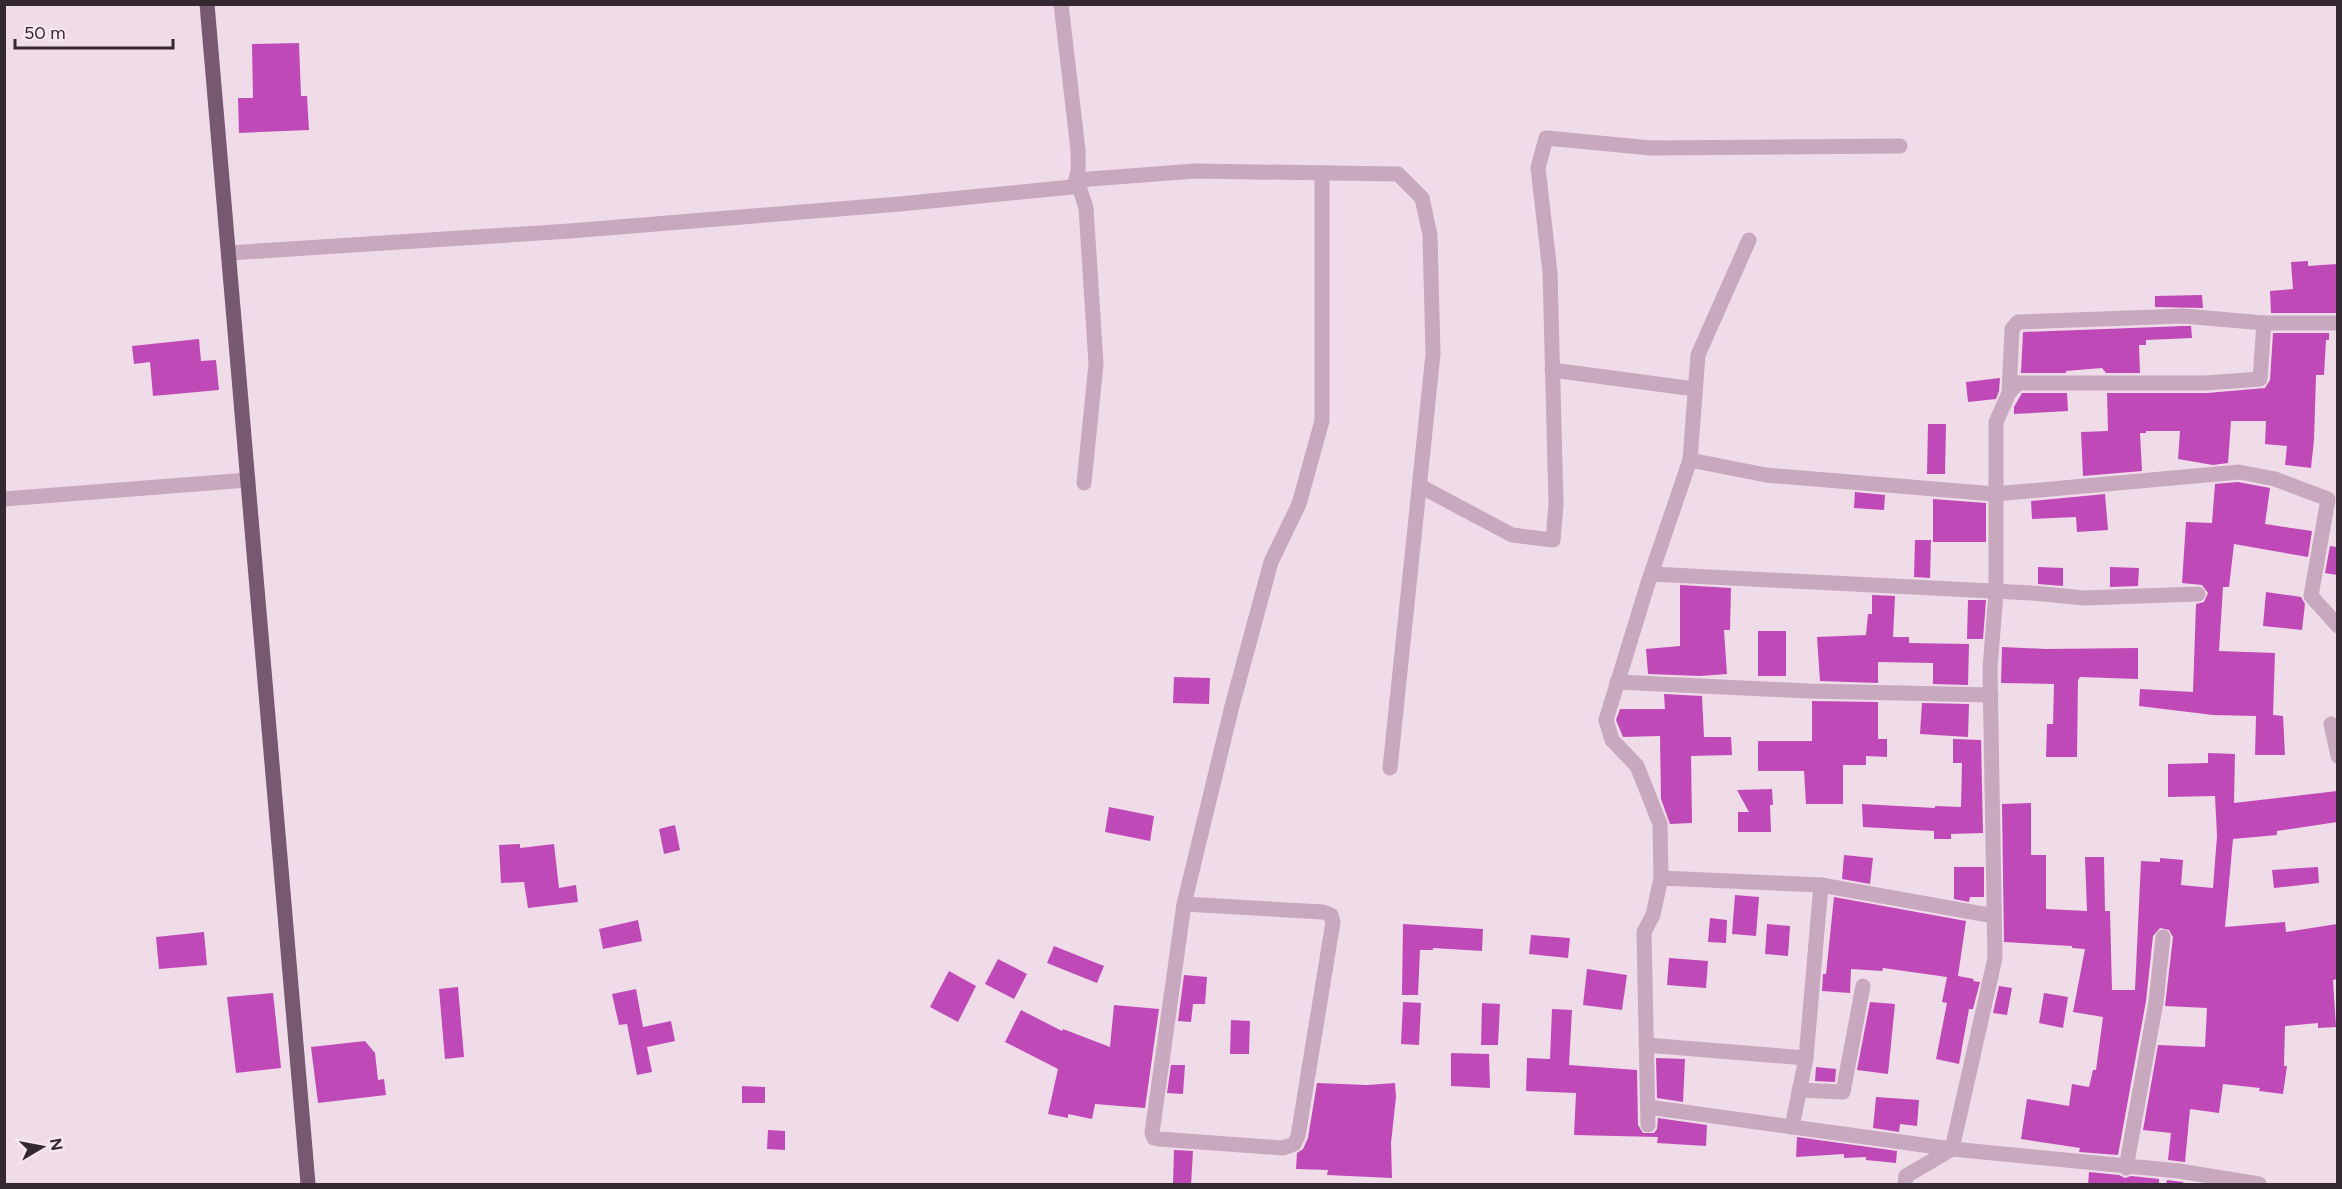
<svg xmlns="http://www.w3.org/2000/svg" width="2342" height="1189" viewBox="0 0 2342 1189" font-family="Figtree,sans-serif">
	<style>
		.building { fill: #bf4ab7 }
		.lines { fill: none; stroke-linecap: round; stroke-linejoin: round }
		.minor { stroke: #c7a8be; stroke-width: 15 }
		.primary { stroke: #765971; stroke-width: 15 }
	</style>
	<rect width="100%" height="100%" fill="#f0dbe9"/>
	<g class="building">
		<path d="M299,43L301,96H307L309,130L239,133L238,98H253L252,44Z"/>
		<path d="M2308,261V266L2337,264V313H2271L2270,291L2293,289L2291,262Z"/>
		<path d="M2202,295L2203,308L2155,307V296Z"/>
		<path d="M2184,326H2191L2192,338L2146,340V345H2139L2140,373H2106L2102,368L2066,371V373H2021L2023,332Z"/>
		<path d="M2273,333H2329V340H2326L2324,375H2316L2314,440L2311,468L2285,465L2287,446L2265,444L2266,421H2231L2228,463L2213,465L2178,459L2180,431H2146V433H2140L2142,471L2083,476L2081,432L2108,431L2107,393H2207L2265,388L2270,380Z"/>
		<path d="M199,339L201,361L216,360L219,390L153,396L150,362L134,364L132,346Z"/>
		<path d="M2000,378L1999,391L1996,399L1968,402L1966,382Z"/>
		<path d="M2022,393H2067L2068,411L2014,414V407Z"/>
		<path d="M1928,424H1946L1945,474H1927Z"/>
		<path d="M2238,482L2270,488L2265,524L2312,531L2308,557L2234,544L2229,587H2223L2219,651L2275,653L2273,715L2283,716L2285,755H2255L2256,716L2213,715L2139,706L2140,689L2193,692L2196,604L2204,602L2208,593L2202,585L2182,583L2186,522L2212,523L2215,484Z"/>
		<path d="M1855,492L1885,495L1884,510L1854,508Z"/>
		<path d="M2105,494L2108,530L2077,532L2076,517L2032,519L2031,501Z"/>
		<path d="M1933,499L1986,503V542H1933Z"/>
		<path d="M1915,540H1931L1930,578L1914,577Z"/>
		<path d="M2330,546L2337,547V575L2325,573Z"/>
		<path d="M2038,567L2063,568V586L2038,584Z"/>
		<path d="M2110,567L2139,568L2138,586L2110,587Z"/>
		<path d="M1680,585L1731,588L1730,630H1724L1727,674L1700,676L1648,674L1646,649L1680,646Z"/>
		<path d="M2266,592L2301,597L2305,604L2302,630L2263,626Z"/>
		<path d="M1872,595L1895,596L1893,637H1909V643L1969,644L1968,685L1933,684V663L1878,662V683L1820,681L1817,637L1866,635L1868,614H1872Z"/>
		<path d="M1968,600H1986L1983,639H1967Z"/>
		<rect x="1758" y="631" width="28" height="45"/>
		<path d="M2002,647L2046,649L2138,648V679L2080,677L2078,680L2077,757H2046L2047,724H2053L2054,684L2001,683Z"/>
		<path d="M1174,677L1210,678L1209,704L1173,703Z"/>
		<path d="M1664,694L1702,696L1704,737H1731L1732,755L1691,756L1692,823L1670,824L1661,799L1660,736L1623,737L1616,720L1620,709H1665Z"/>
		<path d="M1812,701L1878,702V739H1887V757L1866,756V765H1843V804H1806L1804,771H1758V741H1812Z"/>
		<path d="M1922,703L1969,704L1968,737L1920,734Z"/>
		<path d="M1953,739L1981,740L1983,833L1951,834V839H1934V831L1863,827L1862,804L1935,808V806L1961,807L1962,763H1953Z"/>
		<path d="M2208,753L2235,754L2234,803L2337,791V822L2277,831V835L2233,839L2225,927L2285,922L2286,932L2337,924V979L2333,980L2336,1027L2318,1028V1023L2285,1026L2284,1066H2287L2283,1094L2259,1091L2260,1088L2223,1084L2219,1113L2190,1109L2185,1162L2168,1160L2171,1133L2143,1130L2158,1045L2205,1047L2207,1008L2165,1006L2173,937L2169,930L2160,928L2153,936L2146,1001L2118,1155L2079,1152L2080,1148L2021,1139L2027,1099L2069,1106L2072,1084L2089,1087L2093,1070H2096L2103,1017L2073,1012L2085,949L2072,948V946L2004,942L2002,804L2031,803V855H2046V909L2087,911L2085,857H2104L2105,911H2110L2112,990H2135L2141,861L2160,862V858L2183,860L2181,885L2213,888L2217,836L2215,796L2168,797V764L2208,763Z"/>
		<path d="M1772,789L1773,805H1770L1771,832H1738V812H1749L1737,790Z"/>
		<path d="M1109,807L1154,816L1150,841L1105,832Z"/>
		<path d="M675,825L680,850L664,854L659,829Z"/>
		<path d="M520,844V848L554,844L559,888L576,885L578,902L528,908L524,882L501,883L499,845Z"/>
		<path d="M1844,855L1873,858L1870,884L1842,879Z"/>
		<path d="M1954,867H1984V897H1970L1969,902L1954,899Z"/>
		<path d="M2318,867L2319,883L2274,888L2272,870Z"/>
		<path d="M1735,895L1759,897L1756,936L1732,934Z"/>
		<path d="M1834,897L1966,921L1958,976L1974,979L1973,981L1980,982L1973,1009H1969L1959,1064L1936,1059L1947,1003L1942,1002L1947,977L1883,968L1882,971L1851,969L1850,993L1822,991L1823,974H1826Z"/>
		<path d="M1710,918L1727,920L1726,943L1708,942Z"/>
		<path d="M638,920L642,941L603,949L599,929Z"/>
		<path d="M1403,924L1483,929L1482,951L1433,948V950H1420L1418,995H1402Z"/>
		<path d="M1767,924L1790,926L1788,956L1765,954Z"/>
		<path d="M204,932L207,965L159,969L156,937Z"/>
		<path d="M1531,935L1570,938L1568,958L1529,954Z"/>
		<path d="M1054,946L1104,966L1097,983L1047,963Z"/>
		<path d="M1669,958L1708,961L1706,988L1667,985Z"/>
		<path d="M998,959L1027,974L1014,999L985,984Z"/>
		<path d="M1587,969L1627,975L1622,1010L1583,1005Z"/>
		<path d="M949,971L976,986L958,1022L930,1007Z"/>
		<path d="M1184,975L1207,977L1205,1004H1193L1191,1022L1178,1021Z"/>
		<path d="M1999,986L2012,988L2007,1015L1993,1013Z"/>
		<path d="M458,987L464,1057L445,1059L439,989Z"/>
		<path d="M636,989L643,1027L671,1021L675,1041L647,1047L652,1072L637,1075L627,1024L619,1025L612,994Z"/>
		<path d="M273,993L281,1068L236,1073L227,997Z"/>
		<path d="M2044,993L2068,997L2063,1028L2039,1023Z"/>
		<path d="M1403,1002L1421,1003L1419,1045L1401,1044Z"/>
		<path d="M1870,1002L1895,1004L1888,1074L1857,1070Z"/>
		<path d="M1482,1003L1500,1004L1498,1045H1481Z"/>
		<path d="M1114,1005L1159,1009L1145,1108L1095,1104L1092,1119L1068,1114V1118L1048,1114L1058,1069L1005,1042L1021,1010L1062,1031L1063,1029L1110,1047Z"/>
		<path d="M1552,1009L1572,1010L1569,1065L1637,1070L1638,1125L1643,1133H1654L1657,1129L1658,1118L1707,1125L1706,1146L1657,1143L1658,1137L1574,1135L1576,1093L1526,1091L1527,1058L1550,1059Z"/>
		<path d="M1231,1020L1250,1021L1249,1054H1230Z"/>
		<path d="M365,1041L375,1053L378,1080L384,1079L386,1095L318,1103L311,1047Z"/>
		<path d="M1451,1053L1489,1054L1490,1088L1451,1086Z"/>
		<path d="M1656,1058L1685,1059L1683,1102L1657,1098Z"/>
		<path d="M1171,1065H1185L1183,1094L1167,1093Z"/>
		<path d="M1816,1067L1836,1069L1835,1082L1815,1081Z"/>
		<path d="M1317,1083L1367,1085L1395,1083L1396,1097L1391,1143L1392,1178L1327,1175L1328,1170L1296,1169L1297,1153L1303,1149L1308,1138Z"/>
		<path d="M742,1086L765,1087V1103H742Z"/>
		<path d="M1876,1097L1919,1100L1917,1126L1900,1124L1899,1132L1873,1128Z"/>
		<path d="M768,1130L785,1131V1150L767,1149Z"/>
		<path d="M1797,1137L1897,1151L1896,1163L1866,1160V1157L1844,1158V1154L1796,1157Z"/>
		<path d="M1174,1150L1193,1151L1191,1185H1173Z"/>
		<path d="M2089,1172L2119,1175L2125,1178L2131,1176L2159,1179V1185H2088Z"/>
		<path d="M2167,1180L2183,1182V1185H2166Z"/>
	</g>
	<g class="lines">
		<g class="minor">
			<path d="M1749,240L1698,355L1690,460L1766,475L1995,494L2239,472L2275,479L2328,499L2311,596L2338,626"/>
			<path d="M229,253L570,231L900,204L1072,187C1080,176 1078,164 1078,150L1061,4"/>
			<path d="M1552,370L1695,389"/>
			<path d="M2009,393L2018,383H2206L2260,379L2264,323"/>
			<path d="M1084,483L1096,364L1086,208L1077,180L1195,171L1398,174L1422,198L1430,235L1433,354L1390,768"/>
			<path d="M1420,486L1512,535L1553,540L1556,504L1550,272L1538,168L1546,138L1651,148L1900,146"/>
			<path d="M4,499L248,480"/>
			<path d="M1651,574L2032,593L2084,598L2198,594"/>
			<path d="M1617,682L1809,691L1991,695"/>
			<path d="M2331,724L2338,756"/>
			<path d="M1661,878L1660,824L1637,766L1612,740L1606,720L1648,583L1690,460"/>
			<path d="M1184,904L1323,912L1331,915L1333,922L1298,1136L1294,1144L1283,1148L1159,1139L1154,1138L1152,1133L1184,904L1232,706L1271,562L1299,504L1322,421V173"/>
			<path d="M1646,1045L1806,1058"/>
			<path d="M1799,1090L1843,1092L1863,986"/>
			<path d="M1648,1107L1952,1149L2179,1171L2259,1184"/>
			<path d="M1648,1125L1644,932L1653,915L1661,878L1821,885L1994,916"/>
			<path d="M1792,1127L1806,1058L1821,885"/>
			<path d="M2126,1168L2156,1002L2163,937"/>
			<path d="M1905,1184L1906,1176L1952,1149L1995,958L1990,669L1996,592V422L2009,393L2012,329L2018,322L2184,316L2264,323H2338"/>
		</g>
		<path class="primary" d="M207,4L308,1184"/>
	</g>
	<rect width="2342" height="1189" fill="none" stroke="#342833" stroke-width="12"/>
	<g transform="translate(42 1147) rotate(80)" stroke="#f8e7f2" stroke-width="4.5" paint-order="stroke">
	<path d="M0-4.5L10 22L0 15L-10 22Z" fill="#342833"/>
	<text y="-9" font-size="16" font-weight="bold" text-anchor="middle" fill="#342833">N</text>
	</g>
	<path d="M15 39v9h158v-9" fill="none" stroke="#342833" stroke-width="3"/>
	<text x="24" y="39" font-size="18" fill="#342833" stroke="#f8e7f2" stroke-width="4.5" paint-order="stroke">50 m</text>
</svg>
